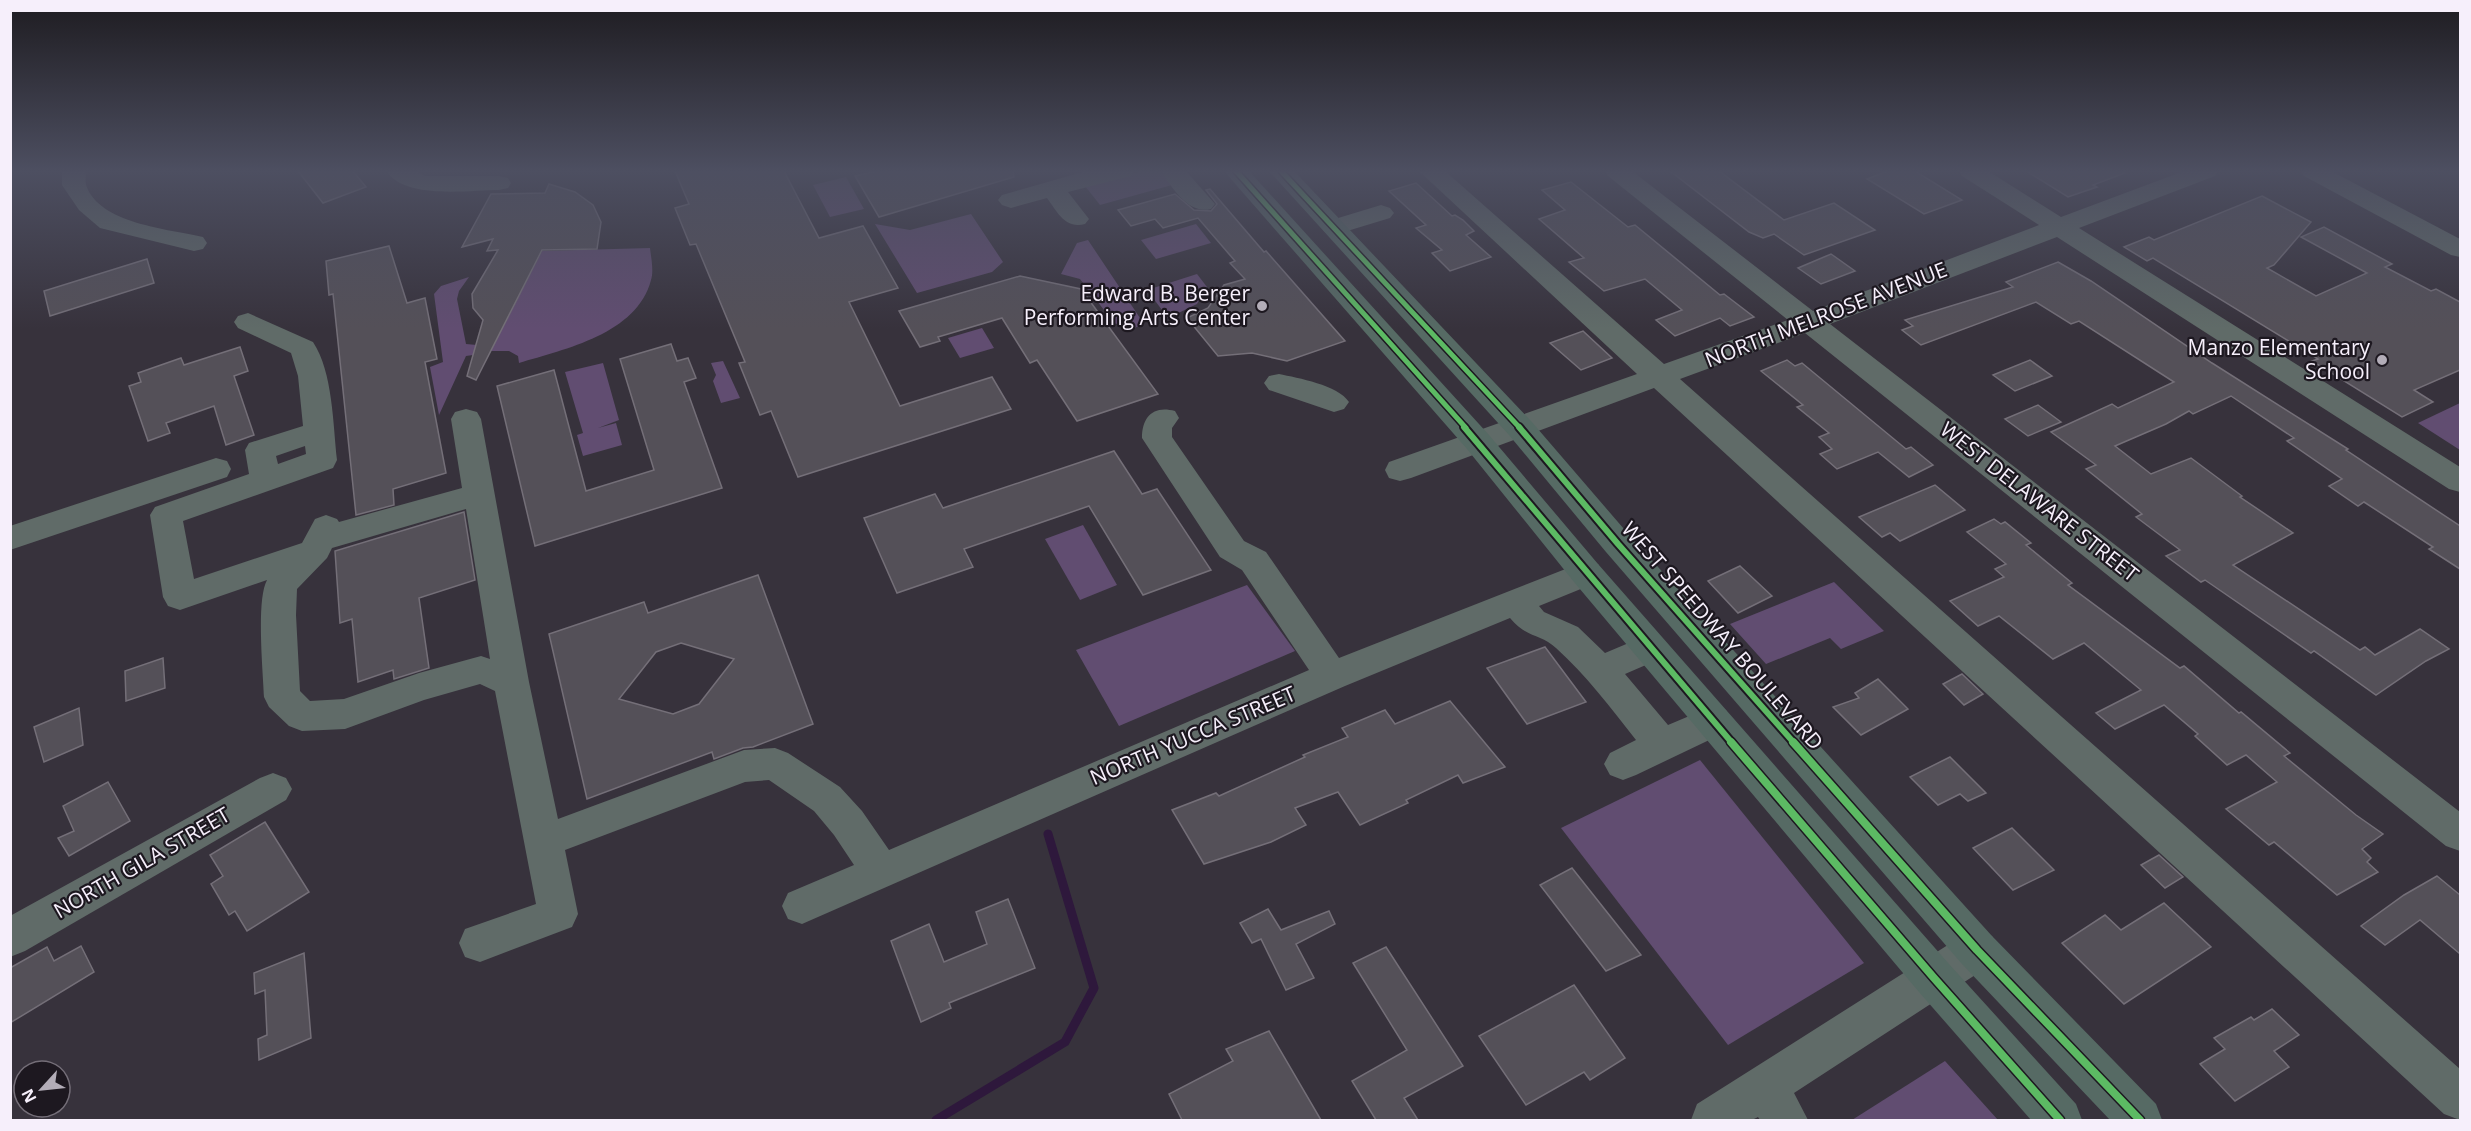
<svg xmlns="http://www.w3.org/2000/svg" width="2471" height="1131" viewBox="0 0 2471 1131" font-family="'Open Sans',sans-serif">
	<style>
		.green { fill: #614d71 }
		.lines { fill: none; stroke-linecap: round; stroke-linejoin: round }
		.stream { stroke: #2e183c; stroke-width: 9 }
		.building { fill: #545058; stroke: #746f78; stroke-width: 1.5; fill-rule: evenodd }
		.minor { fill: #606b68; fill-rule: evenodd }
		.major { fill: #566a64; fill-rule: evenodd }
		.cycleway-far2-casing { stroke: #1d1820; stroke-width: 8 }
		.cycleway-far1-casing { stroke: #1d1820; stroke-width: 10 }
		.cycleway-casing { stroke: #1d1820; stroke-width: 11 }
		.cycleway-far2 { stroke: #5cba63; stroke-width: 5 }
		.cycleway-far1 { stroke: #5cba63; stroke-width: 6 }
		.cycleway { stroke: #5cba63; stroke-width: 8 }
		.poi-dot { fill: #b3adb8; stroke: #1d1820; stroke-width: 2 }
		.labels { text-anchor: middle; stroke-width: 4.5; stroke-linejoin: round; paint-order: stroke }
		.poi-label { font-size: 21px; fill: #f6effb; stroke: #1d1820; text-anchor: end }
		.street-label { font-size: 21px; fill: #f6effb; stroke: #1d1820 }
	</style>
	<rect width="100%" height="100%" fill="#37323c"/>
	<g class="green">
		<path d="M1142,171H1161L1172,185L1100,205L1085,186Z"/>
		<path d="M846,177L864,209L830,217L813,185Z"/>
		<path d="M971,214L1003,262L992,272L917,293L875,224L910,230Z"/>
		<path d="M1196,224L1211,243L1156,259L1141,240Z"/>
		<path d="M1088,240L1144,324L1132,329L1114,323L1080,279L1061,274L1077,243Z"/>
		<path d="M650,248C651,257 654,271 651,280C637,334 565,349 519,363L518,356L509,351H491L542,251Z"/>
		<path d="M1197,274L1207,287L1197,304L1168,318L1147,290Z"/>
		<path d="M469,277L459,291L457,299L466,344L477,345L473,355L466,356L439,415L430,367L443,362L434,294L441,286Z"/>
		<path d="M982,328L994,348L960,358L948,338Z"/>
		<path d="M723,361L740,398L721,403L713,381L716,375L711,363Z"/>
		<path d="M603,363L619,420L598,428L616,423L622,445L583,456L577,435L583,433L565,372Z"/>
		<path d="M2460,403V450L2418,423Z"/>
		<path d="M1083,525L1117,585L1080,600L1045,539Z"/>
		<path d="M1834,582L1884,631L1841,649L1830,638L1766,664L1730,624Z"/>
		<path d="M1247,585L1295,651L1119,726L1076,650Z"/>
		<path d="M1700,760L1864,963L1728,1045L1561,828Z"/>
		<path d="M1945,1061L1998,1120H1852Z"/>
	</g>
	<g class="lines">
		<path class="stream" d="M936,1120L1065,1042L1094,988L1048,834"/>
	</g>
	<g class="building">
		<path d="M298,171H353L366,187L323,203Z"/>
		<path d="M675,171H784L819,238L863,226L898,288L849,302L900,406L992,377L1011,409L798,477L771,411L760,415L739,363L745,362L696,244L690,245L675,208L689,204Z"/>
		<path d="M877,171H1013L1014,177L879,217L855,176Z"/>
		<path d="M1670,171H1719L1784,220L1834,203L1875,230L1804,255L1774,234L1763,238L1749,232Z"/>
		<path d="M1888,171H1915L1962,200L1924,214L1867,179Z"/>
		<path d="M2026,171H2125V173L2093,185L2097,187L2068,197Z"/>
		<path d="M1571,182L1628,227L1635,225L1720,295L1724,294L1754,317L1730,326L1720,318L1675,336L1656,320L1682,310L1645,279L1604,291L1569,262L1584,258L1539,219L1565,210L1542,190Z"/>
		<path d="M1416,183L1452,216L1455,215L1463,220L1474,231L1466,235L1491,257L1450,271L1432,253L1442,250L1416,228L1426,225L1389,191Z"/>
		<path d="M549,184L575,192L593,205L601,222L597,249L542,250L476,380L467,376L483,320L473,308L472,294L498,250L487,251L493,239L462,247L491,194L545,193Z"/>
		<path d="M1210,189L1264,252L1266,251L1345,341L1287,361L1252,353L1218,356L1187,318L1208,308L1224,285L1245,279L1230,263L1235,261L1198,218L1163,228L1155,219L1131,226L1118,210L1175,194L1194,210L1211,211L1217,204L1206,190Z"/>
		<path d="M2262,196L2311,222L2274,265L2267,268L2316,296L2367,273L2301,237L2324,227L2392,264L2385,267L2431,291L2436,289L2460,302V370L2414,390L2433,402L2402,417L2312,361L2318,359L2153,258L2147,261L2124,247L2149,237L2154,240Z"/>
		<path d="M389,246L407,303L425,298L437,359L425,362L446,473L393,489L394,505L356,515L333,294L329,295L326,261Z"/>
		<path d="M1831,254L1855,271L1821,284L1798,268Z"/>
		<path d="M147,259L154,283L50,316L44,291Z"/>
		<path d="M2058,262L2091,281L2212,363L2348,449L2346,450L2460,526V569L2429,549L2433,547L2364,502L2358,506L2329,486L2342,479L2287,441L2294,438L2231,396L2193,414L2189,411L2166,424L2115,446L2151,474L2191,458L2242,496L2240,497L2293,533L2233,565L2360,650L2365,647L2375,655L2420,629L2449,649L2426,661L2376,695L2314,651L2311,653L2205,580L2201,582L2166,556L2180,550L2136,517L2142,514L2086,469L2096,465L2051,432L2112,404L2118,408L2174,382L2079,321L2071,324L2036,302L1921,345L1902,330L1913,326L1905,320L2013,287L2006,282Z"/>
		<path d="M1020,276L1081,289L1158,394L1077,421L1037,360L1030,363L1002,318L938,337L940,341L920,347L899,311Z"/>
		<path d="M1583,331L1612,358L1581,370L1550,343Z"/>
		<path d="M671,344L677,361L688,358L696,378L684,382L722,488L535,546L497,386L554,370L586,491L654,470L620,359Z"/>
		<path d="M240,347L248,371L234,376L254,435L226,445L214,406L166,423L170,433L148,441L129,386L141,382L138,373L181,358L184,365Z"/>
		<path d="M1787,360L1795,366L1802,363L1906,449L1911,447L1933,465L1909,477L1878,452L1837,469L1820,454L1832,449L1819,437L1829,433L1797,407L1803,405L1761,371Z"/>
		<path d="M2030,360L2052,376L2015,391L1993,375Z"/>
		<path d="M2038,405L2061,422L2028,436L2005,419Z"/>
		<path d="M1114,451L1142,494L1157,489L1211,570L1143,595L1089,506L964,549L973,567L897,593L864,518L935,494L943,508Z"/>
		<path d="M1935,485L1965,510L1900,541L1890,533L1882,537L1859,517Z"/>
		<path d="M464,512L475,580L419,598L429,668L394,679L393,670L358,682L352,619L340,623L335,551Z"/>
		<path d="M1994,519L2001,524L2005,522L2031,543L2026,545L2072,583L2068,585L2180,668L2184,666L2239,713L2241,712L2290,753L2284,756L2356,815L2383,834L2362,849L2371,858L2367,862L2378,872L2337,895L2274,842L2269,845L2226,809L2277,782L2246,755L2227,765L2195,736L2198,734L2164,705L2115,729L2096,713L2141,690L2084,643L2053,659L1999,616L1978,626L1950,601L2004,577L1995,569L2006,564L1967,532Z"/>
		<path d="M1740,566L1772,596L1738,613L1708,581Z"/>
		<path d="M758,575L813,724L753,747L743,748L714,759L712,752L587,799L549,634L644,602L648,613ZM681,643L734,659L699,704L673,714L619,699L656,652Z"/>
		<path d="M1545,647L1586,702L1527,724L1487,668Z"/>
		<path d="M163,658L165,688L126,701L125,671Z"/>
		<path d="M1962,674L1983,694L1964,705L1943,684Z"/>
		<path d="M1878,679L1908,709L1861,735L1833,707L1859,698L1855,693Z"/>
		<path d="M1450,701L1505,767L1463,783L1458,775L1406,800L1408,803L1360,825L1338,792L1295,808L1306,825L1271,842L1204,864L1172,810L1216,793L1219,796L1305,757L1303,755L1348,737L1342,728L1385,710L1395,724Z"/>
		<path d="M79,708L83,745L44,762L34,727Z"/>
		<path d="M1950,757L1986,793L1968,801L1960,794L1938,805L1910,777Z"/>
		<path d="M108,782L130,821L69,856L58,838L74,831L63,806Z"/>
		<path d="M265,822L309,892L247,931L235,911L229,915L211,884L223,876L210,855Z"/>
		<path d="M2012,828L2054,870L2013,890L1973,848Z"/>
		<path d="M2159,855L2183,877L2165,888L2141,865Z"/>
		<path d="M1572,868L1641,955L1606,971L1540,885Z"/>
		<path d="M2437,876L2460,895V954L2420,920L2385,945L2361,926L2404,895Z"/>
		<path d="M1008,899L1035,968L949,1003L951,1008L921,1022L891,941L929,924L944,962L987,944L976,912Z"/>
		<path d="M2164,903L2211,947L2124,1004L2062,943L2105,915L2121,930Z"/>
		<path d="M1268,909L1281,930L1329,911L1335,924L1296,944L1314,978L1286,990L1261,939L1252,943L1240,923Z"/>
		<path d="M81,946L94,972L10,1023V968L47,947L54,961Z"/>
		<path d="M1386,947L1463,1066L1404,1098L1418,1120H1376L1352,1081L1407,1050L1353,963Z"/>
		<path d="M304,953L311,1038L259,1060L258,1039L267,1035L265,990L255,994L254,973Z"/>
		<path d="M1574,985L1625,1058L1590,1080L1584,1072L1526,1105L1479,1036Z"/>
		<path d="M2272,1009L2299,1035L2274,1051L2289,1067L2235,1101L2200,1064L2225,1049L2214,1038L2251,1017L2254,1020Z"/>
		<path d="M1269,1031L1321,1120H1182L1169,1094L1233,1061L1226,1049Z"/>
	</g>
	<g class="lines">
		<g class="minor">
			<path d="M62,171H86C86,175 85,181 86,185C99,224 169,229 203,237L207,243L203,249L194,251L100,228L79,210L62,185Z"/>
			<path d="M386,171H416L425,176H499L508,178L511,183L508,188L499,190C468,190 406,200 386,171Z"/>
			<path d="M1086,171H1134L1131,176L1068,192L1089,219L1085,224C1065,229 1058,213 1047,198L1011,208L1002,205L998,200L1002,195Z"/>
			<path d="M1161,171H1186L1215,204L1211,209C1189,215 1172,188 1161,171Z"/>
			<path d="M1419,171H1445L1664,364L1788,320L1608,176L1605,171H1632L1813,311L2039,225L1962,176L1959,171H1988L2061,217L2184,171H2218L2215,176L2079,228L2460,467V492L2449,489L2057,237L1830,324L2460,812V851L2446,846L1805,333L1680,379L2460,1069V1120L2444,1114L1654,388L1411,478L1400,481L1389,478L1385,470L1389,462L1637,374Z"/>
			<path d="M2301,171H2331L2460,239V257L2451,255L2304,176Z"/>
			<path d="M1381,205L1390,208L1394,213L1390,218L1334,235L1325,232L1321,227L1325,222Z"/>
			<path d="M248,313L313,342C333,372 333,425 337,460L333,468L183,521L194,579L302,543L315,519L326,515L337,519L339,522L462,488L451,419L455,412L466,409L477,412L481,419L529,682L558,819L744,750L775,748L788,753L840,787L862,811L889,850L1309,670L1242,570L1220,557L1142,438C1142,417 1153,405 1175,411L1179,418L1172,428V437L1244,541L1266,552L1339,658L1586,561L1598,564L1603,573L1598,582L1539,606L1544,612L1578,627L1605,653L1650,634L1662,638L1667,648L1662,658L1625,674L1668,725L1713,706L1726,710L1731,721L1726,732L1636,775L1623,780L1610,775L1604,764L1610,753L1636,740C1611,708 1586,675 1556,648C1541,634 1526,638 1510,618L1345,686L802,924L788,919L782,906L788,893L854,865L834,835L814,811L769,780L745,782L565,850L578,914L572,927L480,962L465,957L459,943L465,929L536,904L495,691L480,684L424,700L345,729L302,731L289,726L269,707L264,697C263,671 256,600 267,580L180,610L168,606L163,597L150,515L155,507L249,474L245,450L249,443L303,426L298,376L291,353L238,328L234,322L238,316ZM305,446L306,454L278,464L276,456ZM466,509L490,659L481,656L419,673L344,699L310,701L300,691L296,615L297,589L327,558L332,548Z"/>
			<path d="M1279,374C1298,378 1338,385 1349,402L1344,409L1334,412L1269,390L1264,383L1269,376Z"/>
			<path d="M216,458L227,461L231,469L227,477L10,550V526Z"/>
			<path d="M273,773L286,778L292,789L286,800L25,951L10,957V916L260,778Z"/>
			<path d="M1977,931L1992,936L1998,950L1992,964L1794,1093L1808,1120H1760L1758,1117L1752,1120H1691L1697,1104L1962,936Z"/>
		</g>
		<g class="major">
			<path d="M1224,171H1249L1489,435L1598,564L1949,964L2076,1104L2082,1120H2031L1919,992L1574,582L1467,449Z"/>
			<path d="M1269,171H1294L1531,421L1630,536L1992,936L2156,1104L2162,1120H2110L1962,964L1606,552L1509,435Z"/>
		</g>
		<g class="cycleway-far2-casing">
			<g id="cycleway-far2">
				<path d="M1236,171L1466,428"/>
				<path d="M1281,171L1520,428"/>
			</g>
		</g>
		<g class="cycleway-far1-casing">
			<g id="cycleway-far1">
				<path d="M1464,427L1733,744"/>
				<path d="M1519,427L1618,544L1795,744"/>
			</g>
		</g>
		<g class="cycleway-casing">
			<g id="cycleway">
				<path d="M1731,742L1934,978L2060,1120"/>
				<path d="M1793,742L1977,950L2140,1120"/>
			</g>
		</g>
		<use href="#cycleway-far2" class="cycleway-far2"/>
		<use href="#cycleway-far1" class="cycleway-far1"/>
		<use href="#cycleway" class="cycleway"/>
	</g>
	<linearGradient id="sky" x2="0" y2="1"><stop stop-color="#1e1c21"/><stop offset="0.52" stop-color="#4d4f61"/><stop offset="1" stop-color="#4d4f61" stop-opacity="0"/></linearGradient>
	<rect width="2471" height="329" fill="url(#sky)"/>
	<g class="poi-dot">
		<circle cx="1262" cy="306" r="6"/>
		<circle cx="2382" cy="360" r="6"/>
	</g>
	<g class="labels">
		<g class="poi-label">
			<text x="1250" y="301">Edward B. Berger<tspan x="1250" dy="24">Performing Arts Center</tspan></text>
			<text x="2370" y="355">Manzo Elementary<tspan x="2370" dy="24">School</tspan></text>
		</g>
		<g class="street-label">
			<text transform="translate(1826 315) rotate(-21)" y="7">NORTH MELROSE AVENUE</text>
			<text transform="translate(2039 502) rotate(38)" y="7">WEST DELAWARE STREET</text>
			<text transform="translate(1722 636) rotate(49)" y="7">WEST SPEEDWAY BOULEVARD</text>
			<text transform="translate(1193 736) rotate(-23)" y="7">NORTH YUCCA STREET</text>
			<text transform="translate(142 863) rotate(-30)" y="7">NORTH GILA STREET</text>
		</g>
	</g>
	<rect width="2471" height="1131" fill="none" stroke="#f6effb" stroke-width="24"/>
	<g transform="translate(42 1089) rotate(243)"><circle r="28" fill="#1d1820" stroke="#746e78" stroke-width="1.5"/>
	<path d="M0-4.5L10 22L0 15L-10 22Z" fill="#b3adb8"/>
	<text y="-9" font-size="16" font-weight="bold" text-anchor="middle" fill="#f6effb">N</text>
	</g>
</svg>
